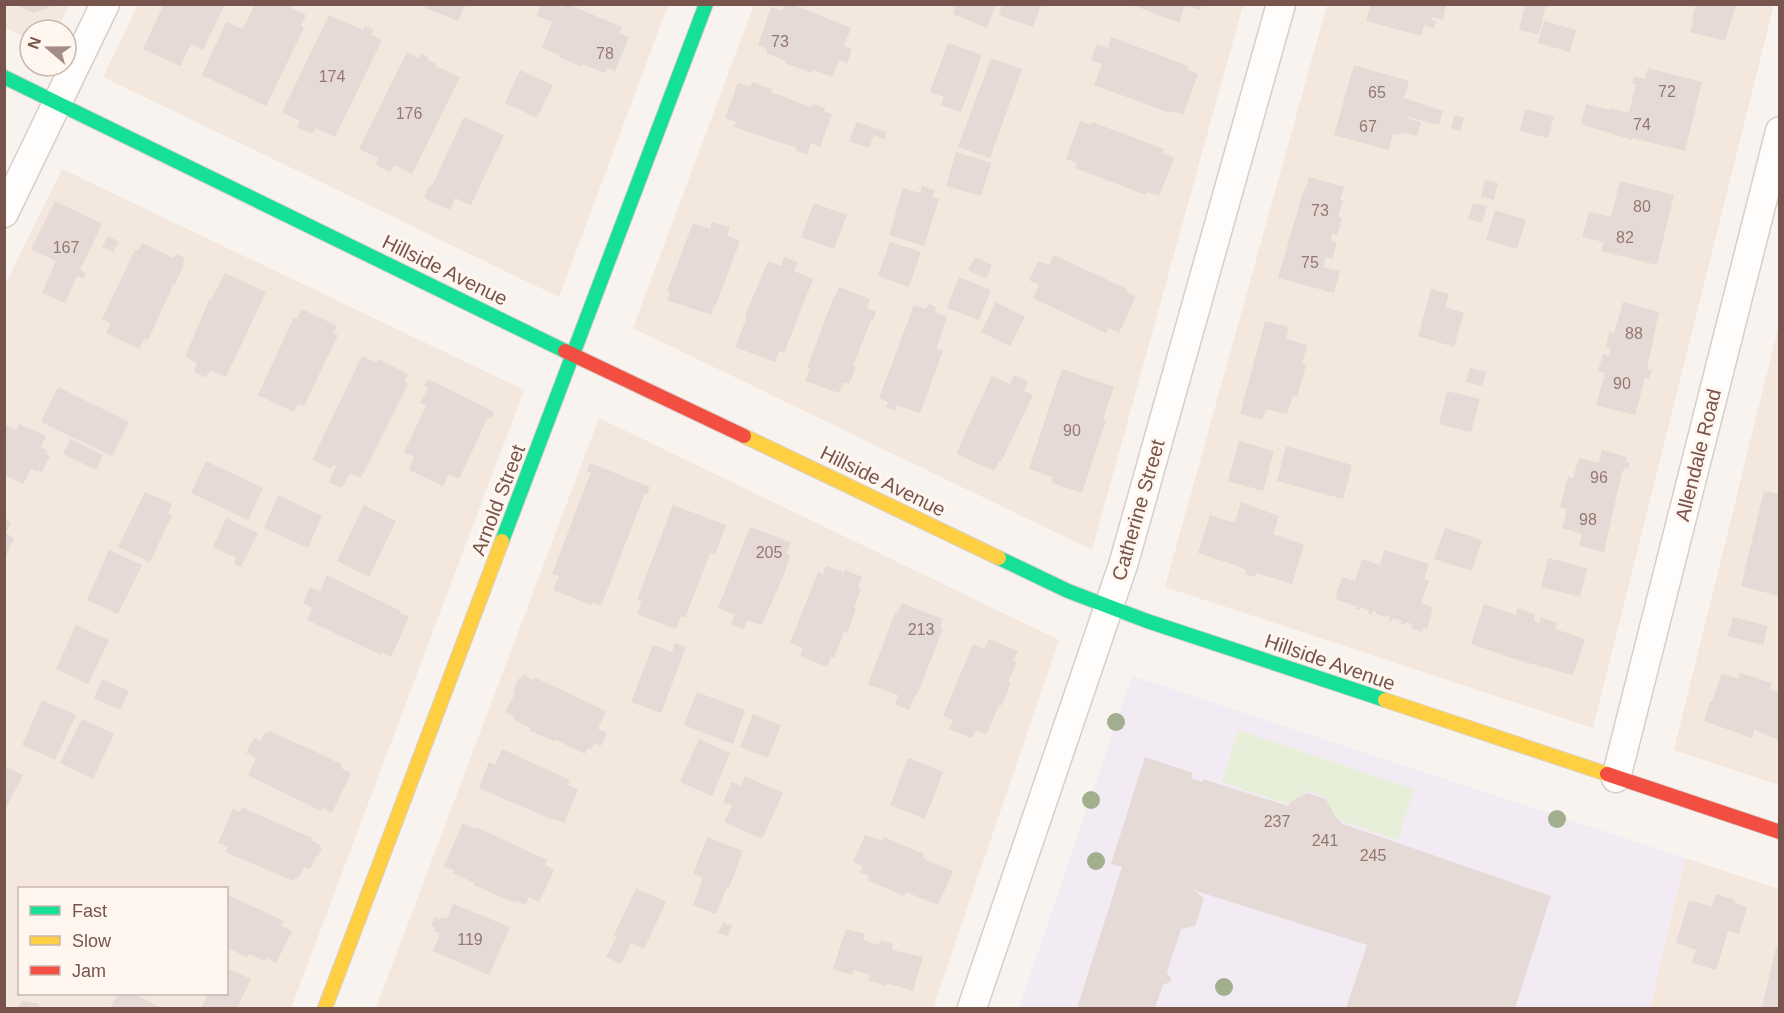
<svg xmlns="http://www.w3.org/2000/svg" width="1784" height="1013" viewBox="0 0 1784 1013" font-family="Arial,sans-serif">
	<style>
		.residential { fill: #f3e7de; fill-rule: evenodd }
		.education { fill: #f3ebf4 }
		.green { fill: #e8efd8 }
		.building { fill: #e5dad5 }
		.lines { fill: none; stroke-linecap: round; stroke-linejoin: round }
		.street-casing { stroke: #d7ceca; stroke-width: 31 }
		.fast-casing { stroke: #d9d0cb; stroke-width: 16 }
		.slow-casing { stroke: #d9d0cb; stroke-width: 16 }
		.jam-casing { stroke: #d9d0cb; stroke-width: 16 }
		.street { stroke: #fefdfc; stroke-width: 28 }
		.fast { stroke: #16e098; stroke-width: 14 }
		.slow { stroke: #ffcf43; stroke-width: 14 }
		.jam { stroke: #f24e42; stroke-width: 14 }
		.tree { fill: #a1af8f }
		.labels { text-anchor: middle; stroke-width: 6; stroke-linejoin: round; paint-order: stroke }
		.number-label { font-size: 16px; fill: #957870 }
		.street-label { font-size: 20px; fill: #78554c; stroke: #fff7ef }
	</style>
	<rect width="100%" height="100%" fill="#f8f3ee"/>
	<g class="residential">
		<path d="M4,5H69L57,30H30V40L5,28Z"/>
		<path d="M138,5H668L559,297L103,77Z"/>
		<path d="M754,5H1243L1092,550L633,328Z"/>
		<path d="M1327,5H1774L1593,728L1165,587Z"/>
		<path d="M62,169L524,390L291,1008H5L4,287ZM20,888H226V994H20Z"/>
		<path d="M1779,325V785L1674,750Z"/>
		<path d="M599,418L1059,640L933,1008H376Z"/>
		<path d="M1685,858L1779,889V1008H1650Z"/>
	</g>
	<path class="education" d="M1132,676L1685,858L1650,1008H1019Z"/>
	<path class="green" d="M1238,730L1414,789L1398,840L1324,815L1329,798L1306,790L1299,808L1222,782Z"/>
	<g class="building">
		<path d="M16,4H50L48,8L33,13Z"/>
		<path d="M164,4H225L203,50L191,44L180,66L143,49Z"/>
		<path d="M255,4L259,6V4H293L291,8L306,15L301,26L304,28L266,106L202,75L226,22L243,29Z"/>
		<path d="M541,4H554L562,8L563,4H567L622,27L619,33L629,37L615,71L607,68L605,73L582,64V67L559,57V55L542,48L552,22L537,16Z"/>
		<path d="M784,4H791L851,28L844,46L852,49L847,63L839,60L832,77L814,70L812,73L785,63L786,61L766,53L767,49L758,45L771,7L782,11Z"/>
		<path d="M956,4H996L987,28L953,14Z"/>
		<path d="M1130,4H1201L1199,10L1185,5L1179,23Z"/>
		<path d="M1371,4H1441L1446,6L1443,20L1432,17V20L1436,21L1434,28L1424,25L1421,36L1366,21Z"/>
		<path d="M1525,4H1546L1539,34L1519,30Z"/>
		<path d="M1696,4H1736L1725,41L1690,32L1694,19L1692,18Z"/>
		<path d="M426,5H465L458,21L425,8Z"/>
		<path d="M1002,5H1041L1033,27L999,15Z"/>
		<path d="M329,15L363,30L365,26L374,30L371,35L382,40L335,137L316,128L312,134L297,127L300,121L282,112Z"/>
		<path d="M1544,21L1576,30L1570,52L1538,43Z"/>
		<path d="M1111,37L1188,66L1187,69L1198,74L1183,115L1172,111L1170,113L1094,85L1102,64L1091,60L1097,44L1108,48Z"/>
		<path d="M948,43L982,55L961,112L941,105L944,97L930,92Z"/>
		<path d="M407,52L419,58L421,53L428,57L427,59L436,64L435,66L460,77L412,174L394,165L390,172L376,165L378,158L359,149Z"/>
		<path d="M991,58L1022,69L990,158L958,147Z"/>
		<path d="M1354,65L1409,81L1404,98L1443,111L1439,125L1405,116V117L1421,122L1417,136L1401,132L1400,135L1393,133L1389,150L1334,135Z"/>
		<path d="M1648,68L1702,82L1685,151L1632,138V140L1581,124L1586,104L1610,110L1611,108L1629,113L1636,84L1632,83L1634,76L1645,79Z"/>
		<path d="M520,70L553,85L537,118L505,103Z"/>
		<path d="M752,82L772,89L771,92L811,107L813,104L825,108L824,111L832,114L820,147L811,143L807,155L796,151L797,148L734,127L736,122L725,118L738,83L750,87Z"/>
		<path d="M1525,109L1554,116L1548,138L1520,131Z"/>
		<path d="M1454,115L1464,118L1460,131L1451,128Z"/>
		<path d="M464,117L504,135L471,205L455,198L450,210L424,198L430,185L432,186Z"/>
		<path d="M1080,121L1091,125L1092,122L1164,149L1162,153L1174,158L1159,196L1147,192L1146,195L1075,168L1077,163L1066,159Z"/>
		<path d="M857,122L887,132L884,140L874,135L869,148L849,141Z"/>
		<path d="M956,152L991,163L981,196L946,186Z"/>
		<path d="M1309,177L1344,187L1340,200H1343L1338,217L1342,218L1337,235L1332,234L1331,240L1337,242L1332,259L1326,257L1323,267L1340,271L1334,293L1278,278L1304,189H1306Z"/>
		<path d="M1485,180L1498,183L1494,200L1481,197Z"/>
		<path d="M1620,181L1674,195L1657,265L1601,251L1604,242L1582,237L1589,212L1611,217Z"/>
		<path d="M922,186L935,190L932,197L939,199L924,246L889,235L903,188L920,193Z"/>
		<path d="M55,201L102,224L80,270L86,273L83,279L77,276L65,303L42,293L56,261L31,249Z"/>
		<path d="M814,203L847,215L834,249L801,237Z"/>
		<path d="M1473,203L1487,206L1482,223L1468,219Z"/>
		<path d="M1495,210L1526,220L1517,249L1486,240Z"/>
		<path d="M712,222L730,227L727,236L740,241L715,307L714,306L711,315L667,300L670,292L667,291L693,223L710,229Z"/>
		<path d="M108,236L119,242L113,252L102,247Z"/>
		<path d="M890,242L921,252L909,287L878,276Z"/>
		<path d="M142,243L174,258L176,254L185,258L183,263L184,264L175,284L172,283L171,285H173L148,340L144,339L139,349L106,333L111,323L102,319L135,250L138,251Z"/>
		<path d="M1054,255L1127,289L1126,292L1136,296L1119,333L1109,328L1106,333L1033,298L1039,285L1029,280L1038,261L1049,265Z"/>
		<path d="M784,257L798,262L794,271L813,279L784,353L779,351L775,362L735,347L747,317L745,316L768,261L781,266Z"/>
		<path d="M975,257L992,265L986,279L968,270Z"/>
		<path d="M225,273L266,292L226,377L210,370L206,378L194,371L197,363L185,357L209,300H211Z"/>
		<path d="M959,277L991,290L979,320L947,308Z"/>
		<path d="M839,287L870,299L867,308L876,312L873,321L871,320L853,366L856,367L849,384L844,382L839,393L805,381L810,369L807,368L834,296L835,297Z"/>
		<path d="M1431,289L1449,294L1445,307L1464,313L1454,347L1418,336Z"/>
		<path d="M996,302L1025,317L1010,346L981,332Z"/>
		<path d="M1623,302L1659,312L1647,369L1652,370L1649,379L1645,378L1635,415L1596,405L1605,373L1598,371L1603,354L1608,356L1610,353L1611,349L1606,348L1609,332L1614,333Z"/>
		<path d="M928,304L936,307L935,312L947,317L936,349L943,351L920,413L897,405L895,411L886,407L888,402L879,398L914,305L926,309Z"/>
		<path d="M302,309L337,326L333,333L338,335L304,406L298,403L294,412L258,395L294,317L297,319Z"/>
		<path d="M1265,321L1289,327L1286,339L1307,345L1302,364L1306,365L1297,397L1293,396L1287,414L1266,409L1262,420L1240,414Z"/>
		<path d="M362,356L376,363L378,359L408,374L404,382L408,384L361,478L350,473L342,488L329,482L336,466L333,465L331,469L312,460Z"/>
		<path d="M1470,368L1486,372L1482,386L1466,382Z"/>
		<path d="M1062,369L1114,387L1103,419L1106,420L1082,493L1052,483L1053,477L1029,469Z"/>
		<path d="M1014,375L1028,382L1024,391L1033,395L1001,462L999,461L994,471L957,454L961,442L992,376L1010,384Z"/>
		<path d="M428,379L494,412L491,418L488,417L459,479L449,474L443,486L409,470L414,457L404,452L426,406L420,403L428,388L424,386Z"/>
		<path d="M58,387L129,422L112,456L41,422Z"/>
		<path d="M1447,391L1480,399L1471,432L1439,424Z"/>
		<path d="M4,424L16,430L19,424L46,436L40,447L47,450V454L50,456L42,472L39,470L38,472L31,469L23,484L4,475Z"/>
		<path d="M71,439L103,455L96,470L63,454Z"/>
		<path d="M1239,441L1274,451L1263,491L1228,481Z"/>
		<path d="M1286,446L1352,465L1343,499L1277,481Z"/>
		<path d="M1602,450L1627,457L1626,462L1630,463L1628,468H1625L1622,472L1604,552L1579,546L1582,534L1562,528L1567,509L1560,507L1568,476L1573,478L1579,458L1599,463Z"/>
		<path d="M206,461L263,488L248,520L191,493Z"/>
		<path d="M590,463L650,487L647,494L645,493L601,606L593,602L592,605L553,590L559,576L552,574L591,472L587,471Z"/>
		<path d="M1764,491L1779,494V596L1741,586Z"/>
		<path d="M145,492L172,504L168,513L172,515L150,562L118,547Z"/>
		<path d="M278,495L322,516L308,548L264,528Z"/>
		<path d="M1241,502L1279,516L1273,534L1304,545L1292,584L1257,573L1255,577L1245,574L1246,570L1241,567L1198,553L1210,515L1235,523Z"/>
		<path d="M364,505L396,521L369,577L337,561Z"/>
		<path d="M673,505L726,525L715,554L710,553L685,618L681,616L676,629L637,614L642,601L637,600Z"/>
		<path d="M226,518L258,533L241,567L234,564L236,558L213,547Z"/>
		<path d="M4,519L11,522L6,533L14,538L7,554L4,553Z"/>
		<path d="M750,527L791,542L786,554L790,555L784,574L762,625L747,620L744,629L731,624L735,615L718,608Z"/>
		<path d="M1445,528L1482,540L1472,571L1434,559Z"/>
		<path d="M109,550L142,565L118,614L87,600Z"/>
		<path d="M1384,550L1429,564L1424,579L1429,581L1421,603L1433,607L1427,629L1423,628L1422,632L1411,628L1412,624L1406,622L1405,625L1401,624L1402,621L1393,618L1392,621L1388,620L1390,616L1386,615L1385,617L1376,614V612L1373,611L1372,614L1368,613L1369,610L1360,607L1359,610L1355,609L1356,606L1335,599L1342,577L1355,581L1362,559L1380,565Z"/>
		<path d="M1548,558L1587,568L1580,597L1541,587Z"/>
		<path d="M826,566L843,572L841,581L845,570L862,577L858,587L861,588L854,608L856,609L847,633L844,632L834,658L831,657L827,667L800,656L803,648L790,643L818,572L823,574Z"/>
		<path d="M327,575L401,611L400,613L409,617L391,657L382,652L381,655L307,620L312,608L303,603L310,587L320,592Z"/>
		<path d="M902,603L943,619L940,628L943,629L917,695H915L909,710L895,704L898,695L868,684L895,613L897,614Z"/>
		<path d="M1484,604L1515,615L1518,608L1535,614L1534,621L1539,623L1541,617L1557,623L1555,629L1585,639L1573,675L1521,661L1471,644Z"/>
		<path d="M1733,617L1768,626L1763,645L1728,636Z"/>
		<path d="M76,625L109,640L88,684L56,669Z"/>
		<path d="M989,639L1018,651L1013,661L1017,662L1008,682L1011,683L1001,706L999,705L986,735L976,730L972,738L949,729L953,720L943,716L973,644L984,649Z"/>
		<path d="M675,643L686,647L661,713L631,702L653,645L672,652Z"/>
		<path d="M1722,673L1738,679L1740,673L1772,683L1769,689L1779,692V740L1754,730L1752,738L1704,721L1710,701L1712,702Z"/>
		<path d="M523,675L533,680L534,677L606,711L598,729L607,733L601,746L594,743L591,749L588,748L585,754L554,739V741L530,731L531,728L514,720L515,717L505,712L516,692L513,691L519,678L521,679Z"/>
		<path d="M102,679L129,691L120,710L94,698Z"/>
		<path d="M697,692L745,710L733,744L684,725Z"/>
		<path d="M42,700L76,715L55,760L22,745Z"/>
		<path d="M753,714L781,725L768,758L740,747Z"/>
		<path d="M82,719L114,734L93,779L60,763Z"/>
		<path d="M269,731L323,755L342,765L341,768L351,773L332,813L322,808L321,811L248,775L256,758L246,753L254,738L263,742L261,740L264,733L267,734Z"/>
		<path d="M699,739L730,753L712,796L680,782Z"/>
		<path d="M502,749L570,780L568,785L578,790L564,823L554,819L553,820L479,788L489,762L495,765Z"/>
		<path d="M1145,757L1193,773L1191,778L1203,782V779L1288,806L1290,802L1307,793L1326,799L1336,818L1343,824L1551,896L1515,1008H1346L1367,945L1193,890L1204,898L1195,926L1181,929L1167,972L1172,981L1163,985L1155,1008H1077L1122,867L1111,864Z"/>
		<path d="M908,758L943,772L925,819L890,805Z"/>
		<path d="M4,766L23,775L4,812Z"/>
		<path d="M745,776L783,793L762,839L724,822L732,806L723,802L732,782L741,786Z"/>
		<path d="M242,807L247,809V810L312,838L311,840L320,845L319,847L322,848L318,857L316,856L310,869L304,867L299,877L294,879L293,881L225,852L228,847L218,843L233,809L240,812Z"/>
		<path d="M463,823L475,829L476,827L547,860L545,865L554,870L539,902L529,897L525,905L516,900L515,903L474,885V883L453,873L454,870L444,866Z"/>
		<path d="M865,835L883,841L884,837L924,854L922,858L953,871L938,905L906,892L904,896L868,880L869,876L860,872L863,866L853,862Z"/>
		<path d="M707,837L743,851L729,888L727,887L716,914L693,905L703,878L693,874Z"/>
		<path d="M636,888L666,902L644,949L631,943L621,964L606,957L617,936L614,935Z"/>
		<path d="M226,894L284,921L281,926L292,931L276,963L266,958L265,961L249,954L247,957L226,947Z"/>
		<path d="M1716,894L1735,900L1734,902L1747,907L1739,934L1728,931L1716,970L1692,963L1696,950L1676,943L1689,900L1712,907Z"/>
		<path d="M453,904L510,927L489,975L433,951L440,934L434,931L435,928L431,926L435,917L440,920L441,917L447,919Z"/>
		<path d="M723,922L732,926L728,936L718,933Z"/>
		<path d="M846,929L865,934L863,940L879,945L881,940L893,944L892,950L923,957L913,991L887,983L886,986L868,980L870,975L854,970L852,975L833,969Z"/>
		<path d="M1776,947L1779,948V1008H1762Z"/>
		<path d="M226,968L251,979L237,1008H201L208,994H226Z"/>
		<path d="M118,994H133L160,1007L159,1008H110Z"/>
		<path d="M22,1001L39,1004L38,1008H18Z"/>
	</g>
	<g class="lines">
		<g class="street-casing">
			<g id="street">
				<path d="M4,213L105,4"/>
				<path d="M1616,778L1780,131"/>
				<path d="M972,1008L1124,562L1281,4"/>
			</g>
		</g>
		<g class="fast-casing">
			<g id="fast">
				<path d="M4,77L565,351"/>
				<path d="M502,541L706,4"/>
				<path d="M999,558L1068,591L1147,621L1385,700"/>
			</g>
		</g>
		<g class="slow-casing">
			<g id="slow">
				<path d="M744,436L999,558"/>
				<path d="M1385,700L1607,774"/>
				<path d="M325,1008L502,541"/>
			</g>
		</g>
		<g class="jam-casing">
			<g id="jam">
				<path d="M565,351L744,436"/>
				<path d="M1607,774L1780,832"/>
			</g>
		</g>
		<use href="#street" class="street"/>
		<use href="#fast" class="fast"/>
		<use href="#slow" class="slow"/>
		<use href="#jam" class="jam"/>
	</g>
	<g class="tree">
		<circle cx="1116" cy="722" r="9"/>
		<circle cx="1091" cy="800" r="9"/>
		<circle cx="1557" cy="819" r="9"/>
		<circle cx="1096" cy="861" r="9"/>
		<circle cx="1224" cy="987" r="9"/>
	</g>
	<g class="labels">
		<g class="number-label">
			<text x="780" y="47">73</text>
			<text x="605" y="59">78</text>
			<text x="332" y="82">174</text>
			<text x="1667" y="97">72</text>
			<text x="1377" y="98">65</text>
			<text x="409" y="119">176</text>
			<text x="1642" y="130">74</text>
			<text x="1368" y="132">67</text>
			<text x="1642" y="212">80</text>
			<text x="1320" y="216">73</text>
			<text x="1625" y="243">82</text>
			<text x="66" y="253">167</text>
			<text x="1310" y="268">75</text>
			<text x="1634" y="339">88</text>
			<text x="1622" y="389">90</text>
			<text x="1072" y="436">90</text>
			<text x="1599" y="483">96</text>
			<text x="1588" y="525">98</text>
			<text x="769" y="558">205</text>
			<text x="921" y="635">213</text>
			<text x="1277" y="827">237</text>
			<text x="1325" y="846">241</text>
			<text x="1373" y="861">245</text>
			<text x="470" y="945">119</text>
		</g>
		<g class="street-label">
			<text transform="translate(445 270) rotate(26)" y="7">Hillside Avenue</text>
			<text transform="translate(1698 455) rotate(-76)" y="7">Allendale Road</text>
			<text transform="translate(883 481) rotate(26)" y="7">Hillside Avenue</text>
			<text transform="translate(498 500) rotate(-69)" y="7">Arnold Street</text>
			<text transform="translate(1138 510) rotate(-74)" y="7">Catherine Street</text>
			<text transform="translate(1330 662) rotate(19)" y="7">Hillside Avenue</text>
		</g>
	</g>
	<rect width="1784" height="1013" fill="none" stroke="#78554c" stroke-width="12"/>
	<rect x="18" y="887" width="210" height="108" fill="#fff7ef" stroke="#c9b6ae" stroke-width="1.5"/>
	<rect x="30" y="906" width="30" height="9" fill="#16e098" stroke="#c9b6ae" stroke-width="1.5"/>
	<text x="72" y="917" font-size="18" fill="#78554c">Fast</text>
	<rect x="30" y="936" width="30" height="9" fill="#ffcf43" stroke="#c9b6ae" stroke-width="1.5"/>
	<text x="72" y="947" font-size="18" fill="#78554c">Slow</text>
	<rect x="30" y="966" width="30" height="9" fill="#f24e42" stroke="#c9b6ae" stroke-width="1.5"/>
	<text x="72" y="977" font-size="18" fill="#78554c">Jam</text>
	<g transform="translate(48 48) rotate(290)"><circle r="28" fill="#fff7ef" stroke="#c9b6ae" stroke-width="1.5"/>
	<path d="M0-4.5L10 22L0 15L-10 22Z" fill="#a58c85"/>
	<text y="-9" font-size="16" font-weight="bold" text-anchor="middle" fill="#78554c">N</text>
	</g>
</svg>
